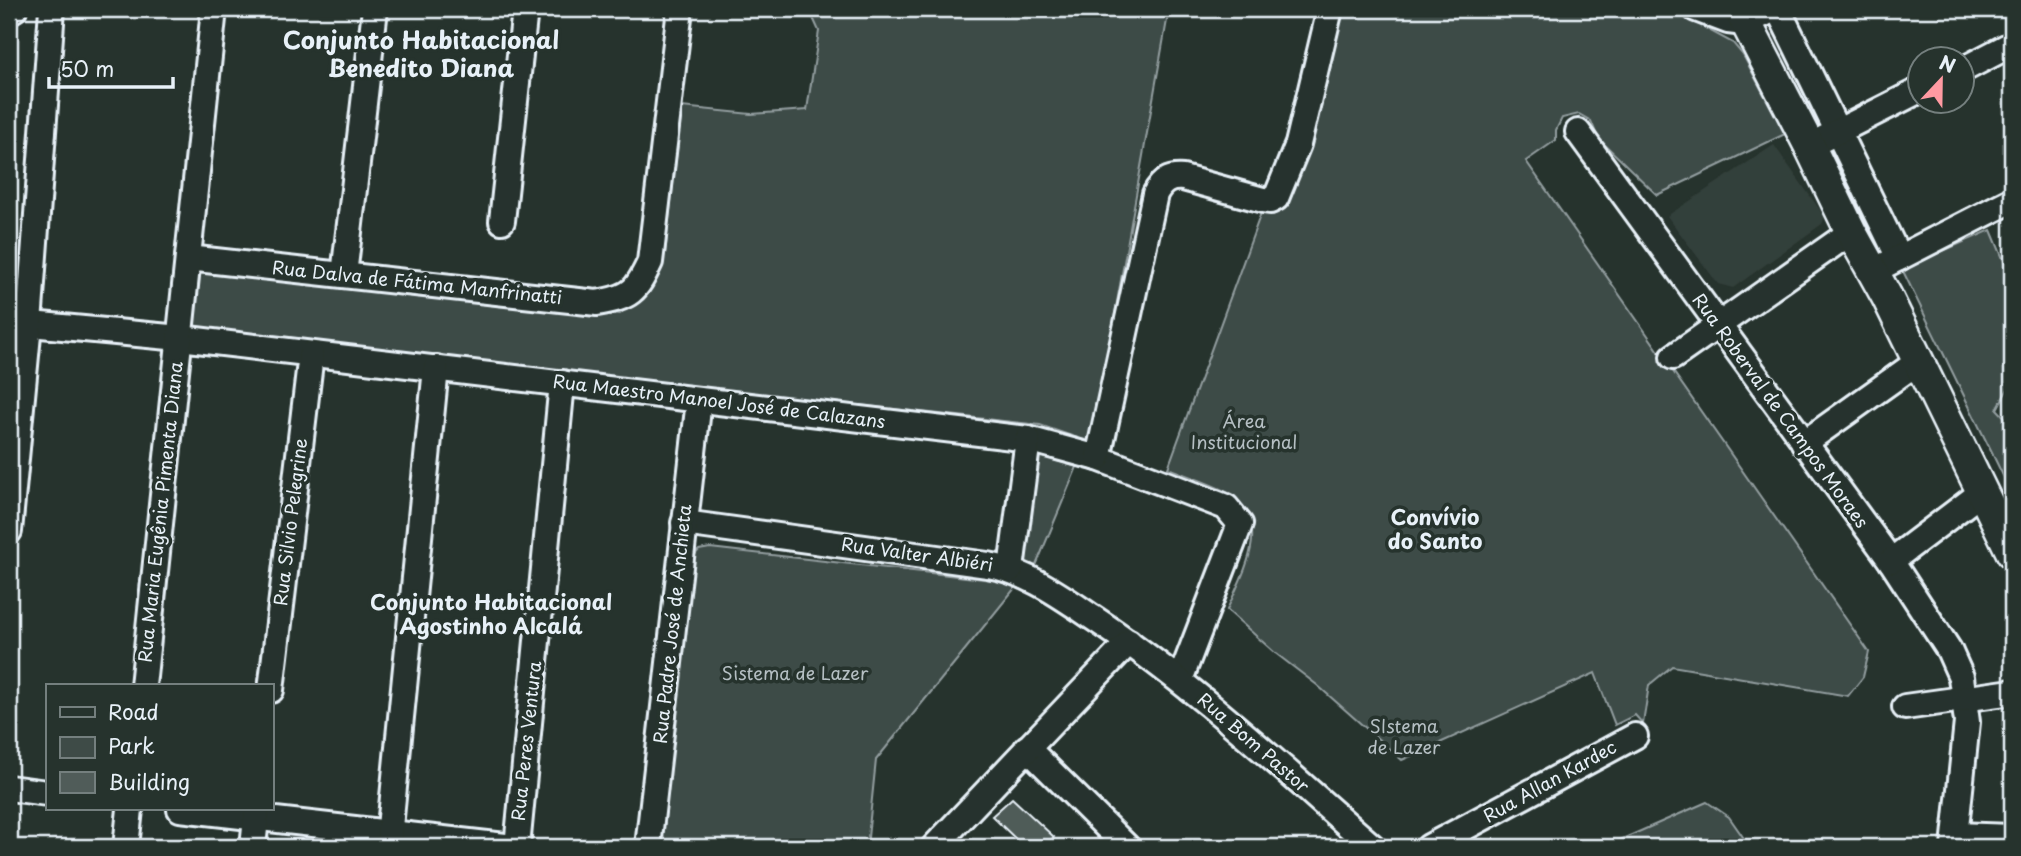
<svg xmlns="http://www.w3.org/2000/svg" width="2021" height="856" viewBox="0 0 2021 856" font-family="'Playpen Sans',sans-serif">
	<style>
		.built { fill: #333f3a }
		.green { fill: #3e4b47; stroke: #939ea0; stroke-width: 2 }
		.building { fill: #505c59; stroke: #e8f1f8; stroke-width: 2 }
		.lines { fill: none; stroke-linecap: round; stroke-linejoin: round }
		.minor-casing { stroke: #e8f1f8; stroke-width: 30 }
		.major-casing { stroke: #e8f1f8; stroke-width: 35 }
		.minor { stroke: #26332d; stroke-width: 24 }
		.major { stroke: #26332d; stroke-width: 30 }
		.labels { text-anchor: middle; stroke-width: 7; stroke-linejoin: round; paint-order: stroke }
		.street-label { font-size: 18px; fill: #e8f1f8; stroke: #26332d }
		.park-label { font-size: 18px; fill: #b5bfc3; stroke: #26332d }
		.quarter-label { font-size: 21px; font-weight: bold; fill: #e8f1f8; stroke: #26332d }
		.district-label { font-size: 24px; font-weight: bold; fill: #e8f1f8; stroke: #26332d }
	</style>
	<rect width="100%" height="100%" fill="#26332d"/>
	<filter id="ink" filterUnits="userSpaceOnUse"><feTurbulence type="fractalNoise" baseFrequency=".0143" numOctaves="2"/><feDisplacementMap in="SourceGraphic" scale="14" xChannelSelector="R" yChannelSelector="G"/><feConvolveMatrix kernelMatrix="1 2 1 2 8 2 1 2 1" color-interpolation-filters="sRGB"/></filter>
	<g filter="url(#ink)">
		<path class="built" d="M1774,145L1825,217L1822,224L1733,288L1718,284L1667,216Z"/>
		<g class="green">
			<path d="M809,9H1169L1092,443L1040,425L187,331L195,267L620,314L648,289L665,254L682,107L751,114L807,110L819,31Z"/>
			<path d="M1340,9H1670L1733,43L1743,55L1785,134L1657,195L1598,138L1591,121L1579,114L1562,118L1556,130V140L1526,161L1869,652L1863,677L1848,696L1672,666L1649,685L1643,724L1635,715L1615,725L1595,673L1402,760L1317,685L1274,652L1227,610C1242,574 1272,528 1233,496C1223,487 1182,474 1168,468L1261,213L1272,210Z"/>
			<path d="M1991,230L2012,280V381L1997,409L2012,425V494L1902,269Z"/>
			<path d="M1031,453L1077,467L1035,568L1017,558Z"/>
			<path d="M710,548L1019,583L876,760L867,847H658L691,559L699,550Z"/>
			<path d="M1707,802L1729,817L1750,847H1604Z"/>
		</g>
		<path class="building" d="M1012,798L1054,837L1044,847H1024L992,816Z"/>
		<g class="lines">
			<g class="minor-casing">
				<g id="minor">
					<path d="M1696,9L1728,21L1745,23L1775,9"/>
					<path d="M1778,9L1899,258"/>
					<path d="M9,12L14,9"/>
					<path d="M1962,70L2012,44"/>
					<path d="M1578,132L1891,561L1949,650L1961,677L1967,722L1954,847"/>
					<path d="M1823,139L1920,90"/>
					<path d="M502,221L525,9"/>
					<path d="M188,258L597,303C631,297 636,292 650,262L680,9"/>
					<path d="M1885,265L2012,200"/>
					<path d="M344,275L375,9"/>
					<path d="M9,322L180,338L1028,439L1098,458L1226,507L1240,524L1180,680"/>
					<path d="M1673,357L1851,232"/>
					<path d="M1804,443L1919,361"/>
					<path d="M1098,458L1155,194C1162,181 1169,177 1183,178L1263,200L1270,201L1276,198L1298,144L1330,9"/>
					<path d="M684,523L988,565C1028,572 1059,595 1092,617C1193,684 1282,768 1373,847"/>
					<path d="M9,531L29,324L52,9"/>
					<path d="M1891,561L1982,492"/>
					<path d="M1011,569L1028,439"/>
					<path d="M143,686L214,9"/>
					<path d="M271,690L311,354"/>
					<path d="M1905,707L2012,692"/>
					<path d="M1027,748L1127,847"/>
					<path d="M9,788L47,793"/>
					<path d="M180,809L514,847"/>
					<path d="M1956,835L2012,837"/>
					<path d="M126,847L130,809"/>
					<path d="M253,847L257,809"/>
					<path d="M388,847L436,368"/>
					<path d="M517,847L562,383"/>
					<path d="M648,847L699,400"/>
					<path d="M934,847L1129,642"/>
					<path d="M1429,847L1635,736"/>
				</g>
			</g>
			<g class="major-casing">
				<path id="major" d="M1739,9L1810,147L1851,232L1887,297L2012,553"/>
			</g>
			<use href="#minor" class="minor"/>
			<use href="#major" class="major"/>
		</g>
	</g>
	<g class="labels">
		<g class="street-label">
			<text transform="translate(417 283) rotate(6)" y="6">Rua Dalva de Fátima Manfrinatti</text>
			<text transform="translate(719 402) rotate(7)" y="6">Rua Maestro Manoel José de Calazans</text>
			<text transform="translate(1780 411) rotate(54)" y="6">Rua Roberval de Campos Moraes</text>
			<text transform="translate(161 512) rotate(-84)" y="6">Rua Maria Eugênia Pimenta Diana</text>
			<text transform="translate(291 522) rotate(-83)" y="6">Rua Silvio Pelegrine</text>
			<text transform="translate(917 555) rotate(8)" y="6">Rua Valter Albiéri</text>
			<text transform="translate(673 624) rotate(-84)" y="6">Rua Padre José de Anchieta</text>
			<text transform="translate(527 741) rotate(-84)" y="6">Rua Peres Ventura</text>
			<text transform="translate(1253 743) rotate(41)" y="6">Rua Bom Pastor</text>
			<text transform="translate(1550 782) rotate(-29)" y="6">Rua Allan Kardec</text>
		</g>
		<g class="park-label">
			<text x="1244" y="428">Área<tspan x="1244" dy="21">Institucional</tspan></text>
			<text x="795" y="680">Sistema de Lazer</text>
			<text x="1404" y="733">SIstema<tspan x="1404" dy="21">de Lazer</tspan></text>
		</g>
		<g class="quarter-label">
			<text x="1435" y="525">Convívio<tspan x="1435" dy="24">do Santo</tspan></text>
			<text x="491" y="610">Conjunto Habitacional<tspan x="491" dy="24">Agostinho Alcalá</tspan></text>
		</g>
		<g class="district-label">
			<text x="421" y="49">Conjunto Habitacional<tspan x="421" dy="28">Benedito Diana</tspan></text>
		</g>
	</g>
	<rect width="2021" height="856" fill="none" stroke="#26332d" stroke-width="35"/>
	<rect x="18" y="18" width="1986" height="821" fill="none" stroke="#e8f1f8" stroke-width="2.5" filter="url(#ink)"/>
	<rect x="46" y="684" width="228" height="126" fill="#26332d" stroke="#747f7e" stroke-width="2"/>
	<rect x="60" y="707" width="35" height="10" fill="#26332d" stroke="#747f7e" stroke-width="2"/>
	<text x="108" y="720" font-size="21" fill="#e8f1f8">Road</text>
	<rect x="60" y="737" width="35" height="21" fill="#3e4b47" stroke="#747f7e" stroke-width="2"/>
	<text x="108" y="754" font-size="21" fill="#e8f1f8">Park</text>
	<rect x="60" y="772" width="35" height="21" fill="#505c59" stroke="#747f7e" stroke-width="2"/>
	<text x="108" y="790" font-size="21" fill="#e8f1f8">Building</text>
	<g transform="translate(1941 80) rotate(22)"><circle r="33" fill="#26332d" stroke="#747f7e" stroke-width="2"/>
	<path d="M0-5L12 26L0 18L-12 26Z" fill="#ff9aa2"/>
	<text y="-10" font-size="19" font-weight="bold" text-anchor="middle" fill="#e8f1f8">N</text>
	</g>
	<path d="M49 77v10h124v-10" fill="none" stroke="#e8f1f8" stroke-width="3.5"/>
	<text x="60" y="77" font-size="21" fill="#e8f1f8" stroke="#26332d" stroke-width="5" paint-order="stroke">50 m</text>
</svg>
